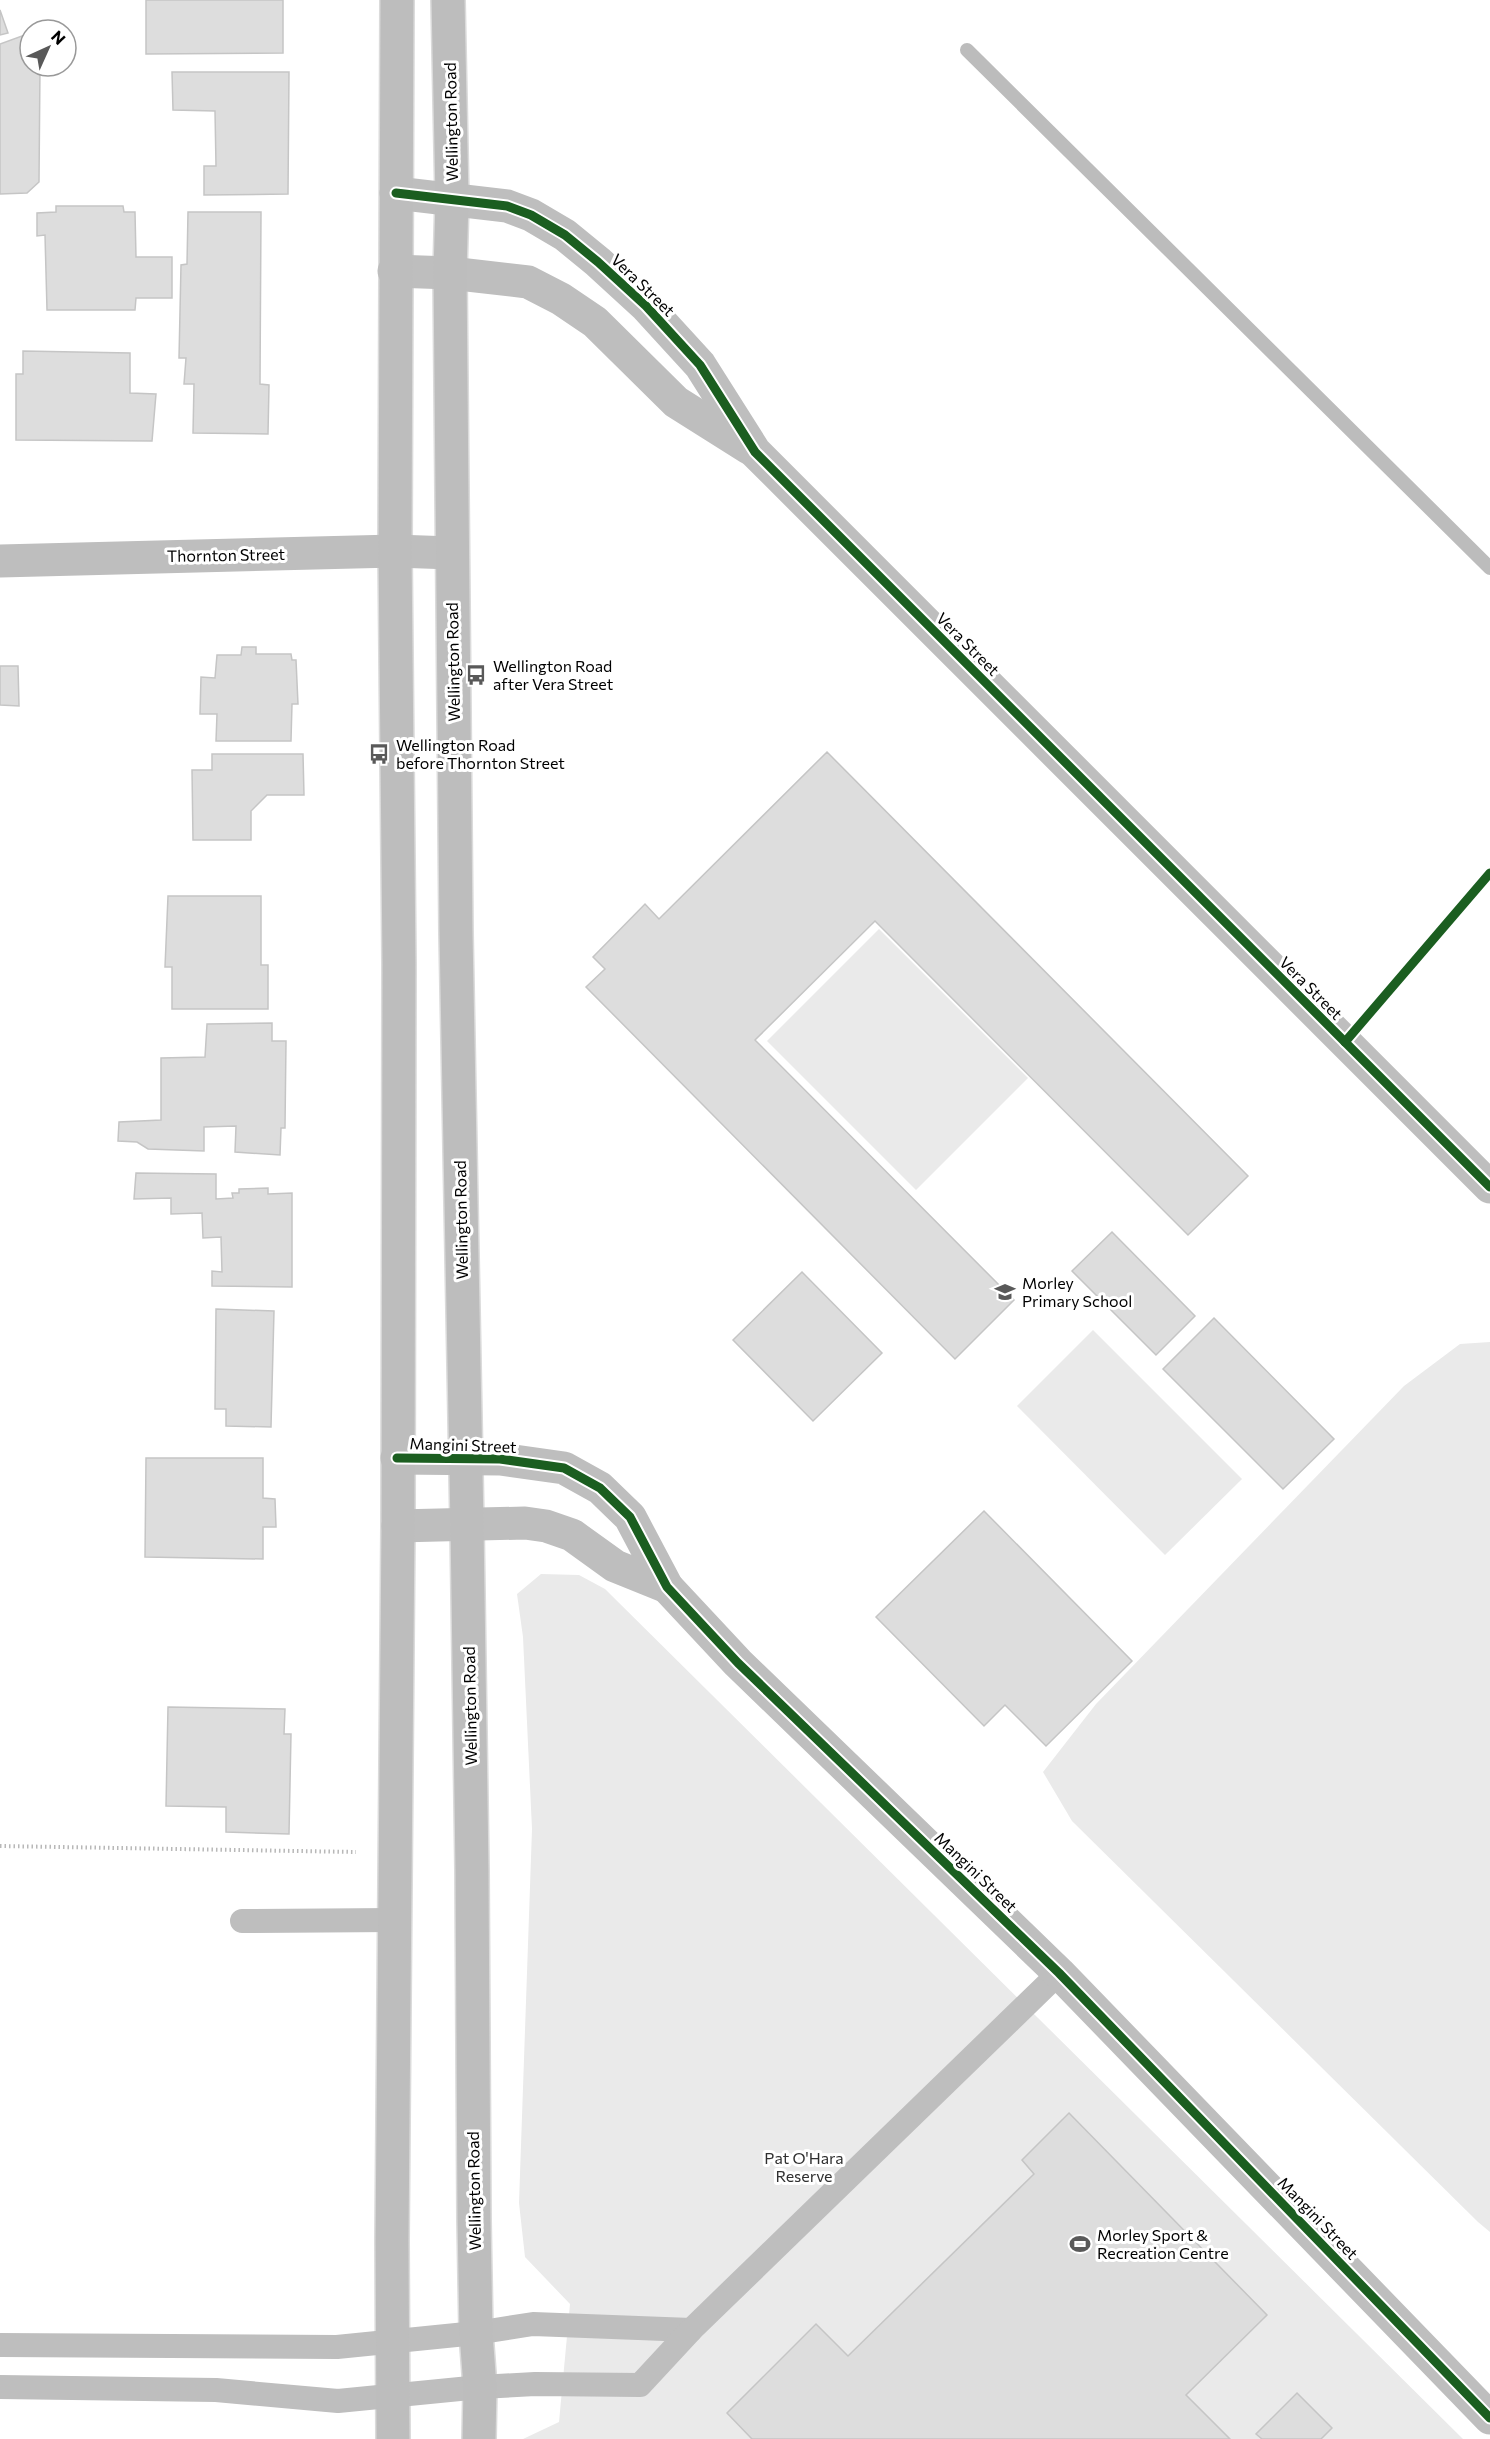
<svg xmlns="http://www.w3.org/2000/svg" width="1490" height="2439" viewBox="0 0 1490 2439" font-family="Commissioner,sans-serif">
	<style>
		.green { fill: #eaeaea }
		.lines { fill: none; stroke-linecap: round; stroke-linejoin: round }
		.stream { stroke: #bcbcbc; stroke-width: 14 }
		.building { fill: #ddd; stroke: #c5c5c5; stroke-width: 1.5 }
		.primary-casing { stroke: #dbdbdb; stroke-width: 36 }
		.path { stroke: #b8b8b8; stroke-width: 4; stroke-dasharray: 1.5 3; stroke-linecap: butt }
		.service { stroke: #bebebe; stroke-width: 24 }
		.minor { stroke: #bebebe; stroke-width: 33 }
		.primary { stroke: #bdbdbd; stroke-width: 33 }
		.cycleway-casing { stroke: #fff; stroke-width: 13 }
		.cycleway { stroke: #1b5e20; stroke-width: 9 }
		.labels { text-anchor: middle; stroke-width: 6; stroke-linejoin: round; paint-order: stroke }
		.street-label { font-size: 16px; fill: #000; stroke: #fff }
		.poi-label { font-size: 16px; fill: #000; stroke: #fff; text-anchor: start }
		.park-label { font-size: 16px; fill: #303030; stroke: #fff }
	</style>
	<rect width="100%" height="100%" fill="#fff"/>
	<g class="green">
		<path d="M879,929L1028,1078L916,1190L767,1041Z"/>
		<path d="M1093,1330L1242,1479L1165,1555L1017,1406Z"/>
		<path d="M1490,1342V2232L1478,2222L1072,1821L1043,1772L1096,1704L1404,1386L1460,1344Z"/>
		<path d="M541,1574L579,1575L605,1589L1463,2439H523L559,2422L570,2304L525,2257L519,2203L532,1829L523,1637L517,1594Z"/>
	</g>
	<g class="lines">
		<path class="stream" d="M967,50L1490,568"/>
	</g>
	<g class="building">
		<path d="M146,0H283V53L146,54Z"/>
		<path d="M0,10L8,33L0,35Z"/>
		<path d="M30,33V66H40L39,182L27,193L0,194V44Z"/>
		<path d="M172,72H289L288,194L204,195V166H216L215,111L173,110Z"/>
		<path d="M56,206H123L124,212H135L136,257H172V298H136L135,310H47L45,235L37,236V213L56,212Z"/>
		<path d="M188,212H261L260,384L269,385L268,434L193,433L194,384H184L186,358H179L181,265L187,264Z"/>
		<path d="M23,351L130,353V393L156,394L152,441L16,440V374H23Z"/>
		<path d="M242,647H256V654H291L292,660H296L298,704H292L291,741H216L217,714H200L201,677L215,678L217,655H241Z"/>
		<path d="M0,666H18L19,706L0,705Z"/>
		<path d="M827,752L1248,1176L1188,1235L875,921L755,1040L1014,1300L955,1359L586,987L605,969L593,957L645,904L659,919Z"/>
		<path d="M212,754H303L304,795H267L251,811V840H193L192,770H212Z"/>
		<path d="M168,896H261V965H268V1009H172V967H165Z"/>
		<path d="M272,1023V1041H286L285,1128H281L280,1155L235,1152L236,1126L204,1127V1151L148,1149L137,1142L118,1141L119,1122L161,1120V1058L205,1057L207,1024Z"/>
		<path d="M136,1173L216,1174V1199L233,1198L232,1193H239V1189L268,1188V1194L292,1193V1287L212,1286V1271L222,1272L221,1237L203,1238L202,1213L171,1214V1198L134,1199Z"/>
		<path d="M1112,1232L1195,1316L1156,1355L1072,1271Z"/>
		<path d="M802,1272L882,1353L813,1421L733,1340Z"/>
		<path d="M216,1309L274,1311L271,1427L226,1426V1409H215Z"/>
		<path d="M1214,1318L1334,1439L1283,1489L1163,1369Z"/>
		<path d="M146,1458H263V1498L275,1499L276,1527H263V1559L145,1557Z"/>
		<path d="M984,1511L1132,1661L1046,1746L1005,1705L984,1726L876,1617Z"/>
		<path d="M168,1707L285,1709L284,1734H291L289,1834L226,1832V1807L166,1806Z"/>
		<path d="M1069,2113L1267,2315L1186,2395L1230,2439H752L727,2413L816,2324L848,2356L1034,2174L1022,2160Z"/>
		<path d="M1297,2393L1332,2428L1321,2439H1262L1256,2434Z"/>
	</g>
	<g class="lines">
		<g class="primary-casing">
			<g id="primary">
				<path d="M448,0L452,199L450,273L456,933L467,1526L472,1870L474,2220L476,2333L480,2387L479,2439"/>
				<path d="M393,2439L392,2240L398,1526L399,964L395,551L397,0"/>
			</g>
		</g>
		<path class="path" d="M0,1846L356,1852"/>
		<g class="service">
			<path d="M242,1921L394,1920"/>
			<path d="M0,2345L337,2347L476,2333L533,2324L691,2330"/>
			<path d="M0,2387L216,2390L338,2401L480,2387L535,2384L640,2385L691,2330L1059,1973"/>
		</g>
		<g class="minor">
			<path d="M396,193L507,206L531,215L565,235L598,262L646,306L700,365L755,452L1490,1187"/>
			<path d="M394,271L450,273L528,282L561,299L595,322L676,402L749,448"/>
			<path d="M0,561L395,551L452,553"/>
			<path d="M397,1458L500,1459L564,1468L600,1488L630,1517L667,1587L738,1663L1059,1973L1490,2418"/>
			<path d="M398,1526L525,1523L546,1526L572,1535L615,1566L667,1587"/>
		</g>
		<use href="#primary" class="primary"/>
		<g class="cycleway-casing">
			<g id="cycleway">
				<path d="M396,193L507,206L531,215L565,235L598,262L646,306L700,365L755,452L1490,1187"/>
				<path d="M1345,1042L1490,873"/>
				<path d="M397,1458L500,1459L564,1468L600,1488L630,1517L667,1587L738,1663L1059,1973L1490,2418"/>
			</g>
		</g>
		<use href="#cycleway" class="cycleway"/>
	</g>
	<defs>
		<g id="bus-bare" transform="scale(1.62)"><path d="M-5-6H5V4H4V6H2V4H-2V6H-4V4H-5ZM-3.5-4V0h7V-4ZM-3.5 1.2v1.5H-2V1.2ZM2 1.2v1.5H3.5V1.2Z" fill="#595959" stroke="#fff" stroke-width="2.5" paint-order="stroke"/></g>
		<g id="school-bare" transform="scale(1.62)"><path d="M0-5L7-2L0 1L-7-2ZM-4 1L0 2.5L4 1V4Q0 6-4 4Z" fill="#595959" stroke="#fff" stroke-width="2.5" paint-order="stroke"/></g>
		<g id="stadium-bare" transform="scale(1.62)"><path d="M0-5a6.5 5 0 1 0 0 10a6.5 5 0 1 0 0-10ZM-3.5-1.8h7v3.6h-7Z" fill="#595959" stroke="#fff" stroke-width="2.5" paint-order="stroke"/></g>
	</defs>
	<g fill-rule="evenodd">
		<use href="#bus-bare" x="476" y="675"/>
		<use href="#bus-bare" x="379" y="754"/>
		<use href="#school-bare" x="1005" y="1292"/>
		<use href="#stadium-bare" x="1080" y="2244"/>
	</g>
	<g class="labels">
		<g class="street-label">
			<text transform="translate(451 122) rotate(-91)" y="6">Wellington Road</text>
			<text transform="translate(643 285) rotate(44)" y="6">Vera Street</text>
			<text transform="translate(226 555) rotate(-1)" y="6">Thornton Street</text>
			<text transform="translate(968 644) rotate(45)" y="6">Vera Street</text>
			<text transform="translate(453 662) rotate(-91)" y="6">Wellington Road</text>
			<text transform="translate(1311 988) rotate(45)" y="6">Vera Street</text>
			<text transform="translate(461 1220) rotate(-91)" y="6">Wellington Road</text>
			<text transform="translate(463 1445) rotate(2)" y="6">Mangini Street</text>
			<text transform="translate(470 1706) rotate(-91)" y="6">Wellington Road</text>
			<text transform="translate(976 1872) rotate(44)" y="6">Mangini Street</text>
			<text transform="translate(474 2191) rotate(-91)" y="6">Wellington Road</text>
			<text transform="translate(1318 2218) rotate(46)" y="6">Mangini Street</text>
		</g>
		<g class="poi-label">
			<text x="493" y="672">Wellington Road<tspan x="493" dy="18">after Vera Street</tspan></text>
			<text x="396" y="751">Wellington Road<tspan x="396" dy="18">before Thornton Street</tspan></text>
			<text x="1022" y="1289">Morley<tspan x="1022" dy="18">Primary School</tspan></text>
			<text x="1097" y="2241">Morley Sport &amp;<tspan x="1097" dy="18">Recreation Centre</tspan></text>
		</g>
		<g class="park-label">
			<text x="804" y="2164">Pat O'Hara<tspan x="804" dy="18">Reserve</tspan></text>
		</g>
	</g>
	<g transform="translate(48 48) rotate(45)"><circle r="28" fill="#ffffff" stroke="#999999" stroke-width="1.5"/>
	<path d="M0-4.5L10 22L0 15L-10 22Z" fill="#595959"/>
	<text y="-9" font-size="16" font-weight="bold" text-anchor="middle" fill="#000000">N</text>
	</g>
</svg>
